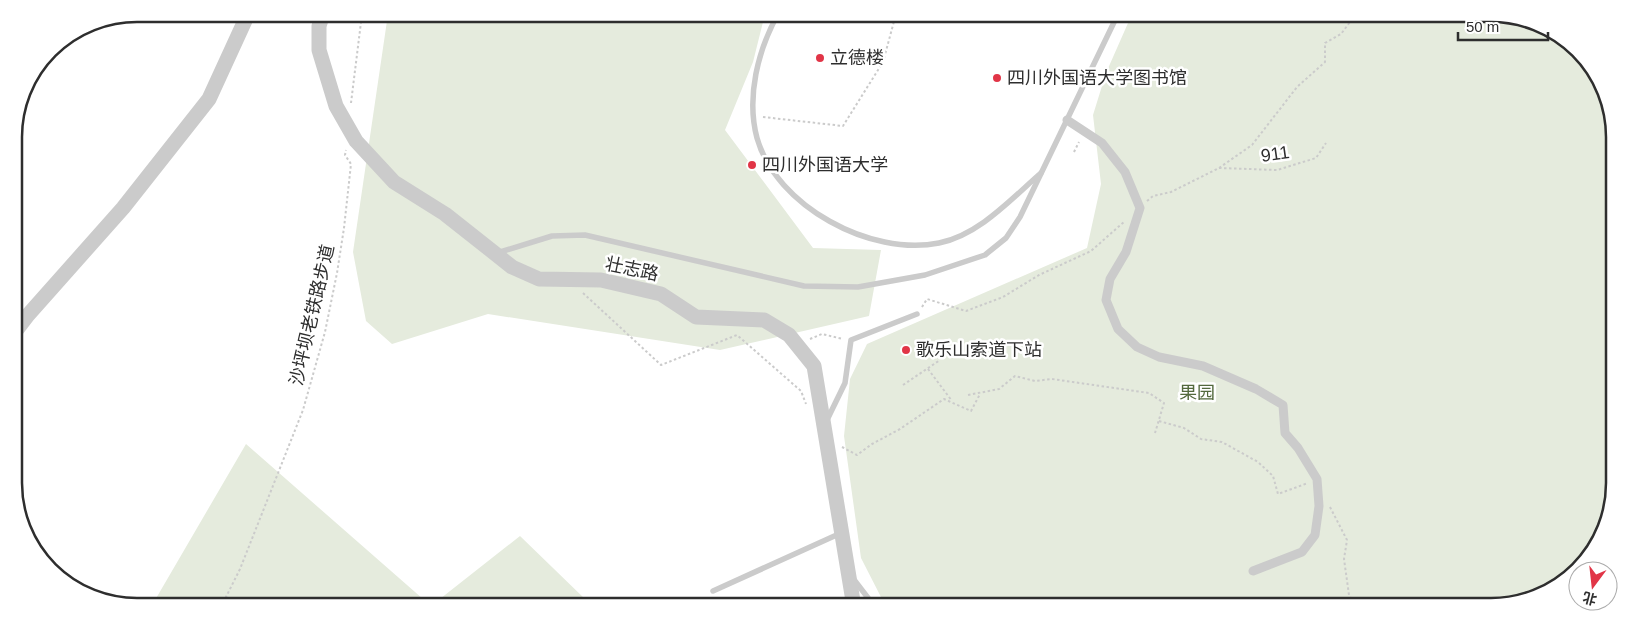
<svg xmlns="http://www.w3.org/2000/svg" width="1628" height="621" viewBox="0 0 1628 621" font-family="Arial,'Noto Sans SC',sans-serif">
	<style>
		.green { fill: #e5ebdd }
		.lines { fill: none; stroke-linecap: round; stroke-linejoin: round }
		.path { stroke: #cbcbcb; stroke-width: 2; stroke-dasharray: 2.5 2.5; stroke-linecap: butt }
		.service { stroke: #cbcbcb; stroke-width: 5.5 }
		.pedestrian { stroke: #cbcbcb; stroke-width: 9 }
		.tertiary { stroke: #cbcbcb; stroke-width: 15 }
		.poi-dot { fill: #e13547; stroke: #fff; stroke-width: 2 }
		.labels { text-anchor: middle; stroke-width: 5; stroke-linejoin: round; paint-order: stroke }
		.poi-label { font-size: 18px; fill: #2e2e2e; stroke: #fff; text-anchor: start }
		.street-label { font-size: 18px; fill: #2e2e2e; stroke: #fff }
		.park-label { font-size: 18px; fill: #53693d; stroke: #fff }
		.rim { fill: none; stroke: #2e2e2e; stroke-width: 2.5 }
	</style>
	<rect width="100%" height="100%" fill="#fff"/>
	<g class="green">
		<path d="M388,14H765L753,62L725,130L813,248L881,250L869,316L720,350L488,314L392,344L366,321L353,252Z"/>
		<path d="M1132,14H1490L1530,20L1584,56L1613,121L1608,523L1566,582L1498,607H892L883,601L861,558L844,436L850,379L867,344L1087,248L1101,184L1093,115L1106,73Z"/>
		<path d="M246,444L431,606L520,536L585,599L583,607H151Z"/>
	</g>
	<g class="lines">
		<g class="path">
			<path d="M351,103L362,14"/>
			<path d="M763,117L843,126L883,62L896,14"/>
			<path d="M1074,152L1079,142"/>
			<path d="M1219,168L1277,170L1316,158L1326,143"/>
			<path d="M1147,201L1153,196L1171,192L1219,168L1252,145L1297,87L1325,62V43L1341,34L1353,18L1367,14"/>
			<path d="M583,293L661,365L737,335L801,391L806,404"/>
			<path d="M922,307L927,299L966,311L1003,297L1039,275L1091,251L1125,221"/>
			<path d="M810,339L822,334L843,339"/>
			<path d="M928,369L952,401"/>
			<path d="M903,385L940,360"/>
			<path d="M968,395L999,389L1015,376L1035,381L1052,379L1149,393L1164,403L1155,433"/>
			<path d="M1159,421L1184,428L1201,439L1222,442L1258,462L1273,476L1278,494L1308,483"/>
			<path d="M842,447L857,455L872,444L900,429L944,399L971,411L980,394"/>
			<path d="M1330,507L1347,540L1344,559L1349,595L1356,607"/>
			<path d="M221,607L240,569L303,410L325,332L337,273L344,228L351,164L345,155L346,150"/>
		</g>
		<g class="service">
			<path d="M778,14C758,50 746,97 757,138C776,206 871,257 939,243C979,235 1011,199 1041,173"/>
			<path d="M497,253L552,236L585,235L804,286L858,287L925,275L985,255L1006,238L1020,217L1118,14"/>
			<path d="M827,420L845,383L851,340L917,314"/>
			<path d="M855,581L875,607"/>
			<path d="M713,591L841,533"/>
		</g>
		<path class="pedestrian" d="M1067,120L1102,143L1125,172L1140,208L1126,252L1110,279L1106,300L1118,329L1137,347L1159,357L1203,366L1256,389L1283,405L1285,433L1298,448L1317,479L1319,506L1315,535L1302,552L1253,571"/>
		<g class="tertiary">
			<path d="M323,14L319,26V50L336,106L356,141L394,182L445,214L512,267L539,279L601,280L661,294L696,317L764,320L789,335L814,366L854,607"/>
			<path d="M15,332L28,315L123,208L209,99L248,14"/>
		</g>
	</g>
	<g class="poi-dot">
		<circle cx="820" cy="58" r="5"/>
		<circle cx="997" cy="78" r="5"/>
		<circle cx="752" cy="165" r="5"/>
		<circle cx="906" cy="350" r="5"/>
	</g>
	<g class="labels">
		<g class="poi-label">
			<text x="830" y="64">立德楼</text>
			<text x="1007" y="84">四川外国语大学图书馆</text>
			<text x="762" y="171">四川外国语大学</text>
			<text x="916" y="356">歌乐山索道下站</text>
		</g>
		<g class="street-label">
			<text transform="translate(1275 154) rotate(-8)" y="6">911</text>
			<text transform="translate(632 269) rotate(12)" y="6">壮志路</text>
			<text transform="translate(312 315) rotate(-77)" y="6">沙坪坝老铁路步道</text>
		</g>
		<g class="park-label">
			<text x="1197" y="399">果园</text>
		</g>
	</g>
	<path d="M0 0H1628V621H0ZM137 22H1491A115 115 0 0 1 1606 137V483A115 115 0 0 1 1491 598H137A115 115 0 0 1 22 483V137A115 115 0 0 1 137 22Z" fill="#fff" fill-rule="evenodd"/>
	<path class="rim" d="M137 22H1491A115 115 0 0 1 1606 137V483A115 115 0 0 1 1491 598H137A115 115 0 0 1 22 483V137A115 115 0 0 1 137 22Z"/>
	<g transform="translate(1593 586) rotate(195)"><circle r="24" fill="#ffffff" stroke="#ababab"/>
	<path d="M0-4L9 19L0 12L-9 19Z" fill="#e13547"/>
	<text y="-8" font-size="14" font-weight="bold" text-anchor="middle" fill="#2e2e2e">北</text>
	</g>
	<path d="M1458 32v8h90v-8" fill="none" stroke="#2e2e2e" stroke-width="2.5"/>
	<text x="1466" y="32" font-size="15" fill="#2e2e2e" stroke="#ffffff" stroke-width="4" paint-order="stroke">50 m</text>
</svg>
